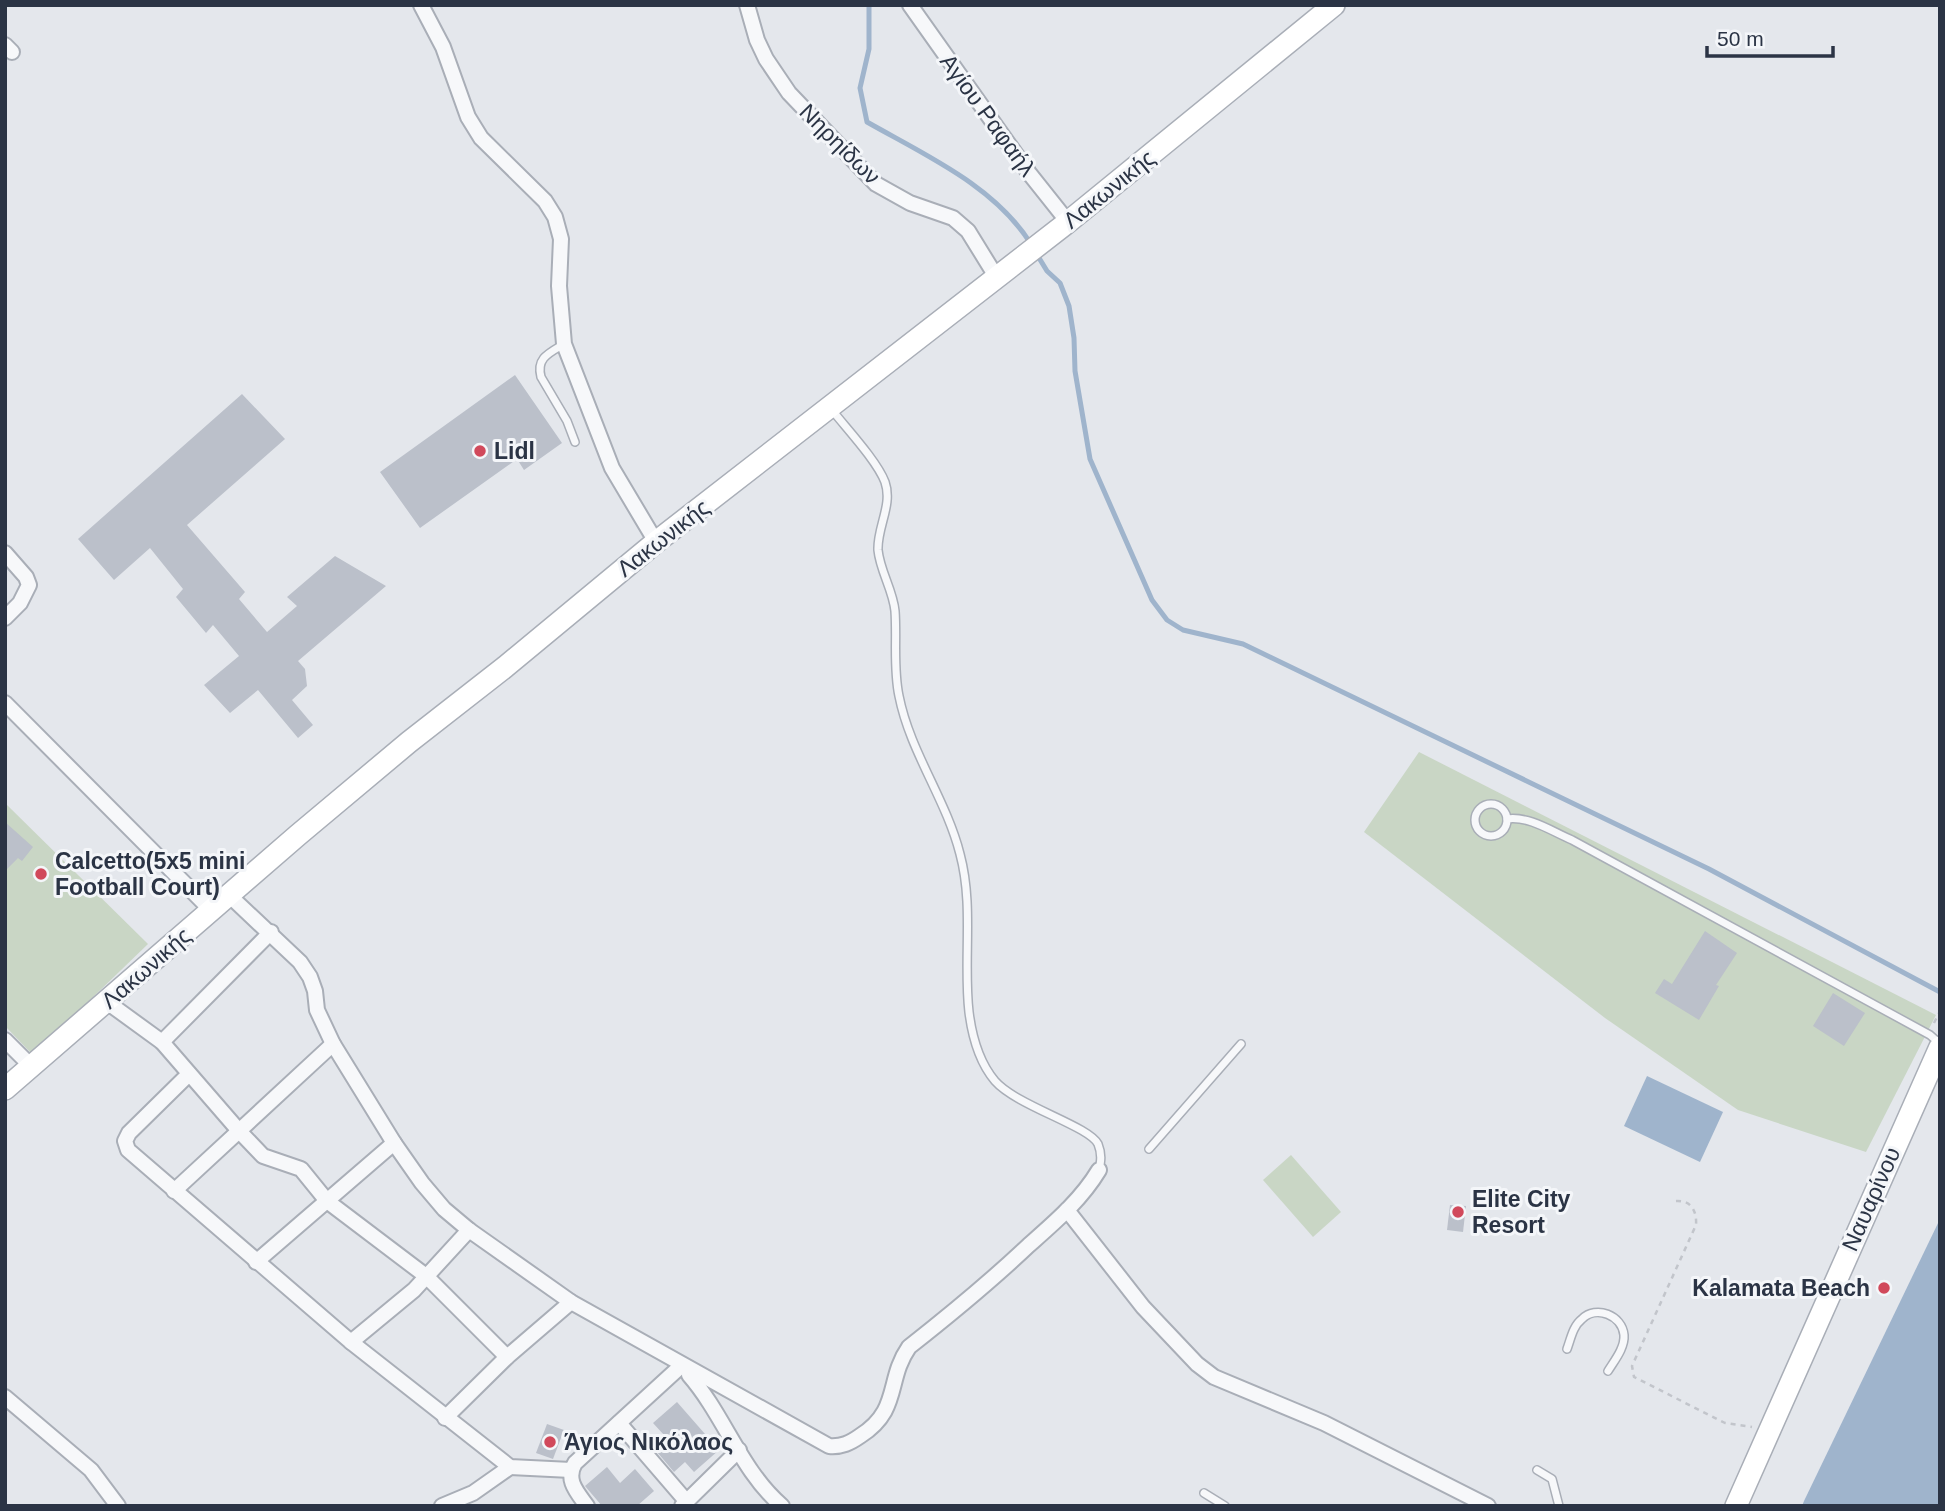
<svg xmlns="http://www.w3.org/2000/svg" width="1945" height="1511" viewBox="0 0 1945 1511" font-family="Helvetica,sans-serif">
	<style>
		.green { fill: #c9d6c5 }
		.water { fill: #9fb4cc }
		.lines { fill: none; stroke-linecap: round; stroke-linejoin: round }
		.stream { stroke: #9fb4cc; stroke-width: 5 }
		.building { fill: #bbc0ca }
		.lane-casing { stroke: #a9aeb7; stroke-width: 10 }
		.street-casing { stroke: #a9aeb7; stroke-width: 18 }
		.secondary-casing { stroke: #a9aeb7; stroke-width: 24 }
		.path { stroke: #c2c5cb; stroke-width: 2.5; stroke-dasharray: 5 5; stroke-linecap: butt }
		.lane { stroke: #f7f8fa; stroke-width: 7 }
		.street { stroke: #f7f8fa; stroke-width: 14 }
		.secondary { stroke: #fff; stroke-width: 21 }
		.poi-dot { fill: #d1495b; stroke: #f4f6f9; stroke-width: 2.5 }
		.labels { text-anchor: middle; stroke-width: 6; stroke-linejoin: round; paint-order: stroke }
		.street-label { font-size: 23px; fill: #2b3445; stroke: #f4f6f9 }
		.poi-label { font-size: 23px; font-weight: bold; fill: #2b3445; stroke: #f4f6f9; text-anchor: start }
	</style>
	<rect width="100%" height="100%" fill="#e4e7ec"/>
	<g class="green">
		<path d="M1419,752L1936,1015L1866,1152L1738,1110L1605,1018L1364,832Z"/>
		<path d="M5,803L148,944L33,1055L5,1026Z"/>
		<path d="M1291,1155L1341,1212L1313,1237L1263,1180Z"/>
	</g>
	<g class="water">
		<path d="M1647,1076L1723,1112L1700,1162L1624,1126Z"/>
		<path d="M1940,1219V1506H1802L1804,1501Z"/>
	</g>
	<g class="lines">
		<g class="stream">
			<path d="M869,5V49L860,88L867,122C925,155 995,186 1031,244"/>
			<path d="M1036,253L1047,271L1060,283L1069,306L1074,338L1075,371L1090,459L1152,600L1167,620L1183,630L1243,644L1709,869L1940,992"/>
		</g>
	</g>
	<g class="building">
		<path d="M515,375L562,443L524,470L517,459L420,528L380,472Z"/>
		<path d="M242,394L285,439L187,525L245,592L239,599L267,632L297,606L287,597L335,556L386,586L298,661L305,669L307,686L292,700L313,725L298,738L258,690L230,713L204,685L239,656L213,625L206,633L176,597L183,589L150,548L114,580L78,539Z"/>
		<path d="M5,822L33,847L22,861L18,858L5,871Z"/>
		<path d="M1705,931L1737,953L1716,985L1719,986L1699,1020L1655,993L1664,979L1672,984Z"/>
		<path d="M1833,993L1865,1013L1844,1046L1813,1026Z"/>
		<path d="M1450,1205L1466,1206L1463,1232L1447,1230Z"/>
		<path d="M677,1402L719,1450L694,1472L685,1462L674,1472L652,1446L664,1435L653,1423Z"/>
		<path d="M547,1424L564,1430L553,1459L536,1453Z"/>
		<path d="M607,1467L620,1483L635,1469L654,1491L637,1506H602L585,1486Z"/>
	</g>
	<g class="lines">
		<g class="lane-casing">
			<g id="lane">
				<path d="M564,344C549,353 536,358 541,377L567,421L575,442"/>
				<path d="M832,410C847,429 877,461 885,482C893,505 877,527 878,550C880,571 893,590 895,611C897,639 893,668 899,696C910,752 946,799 960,854C974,906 963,960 969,1012C972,1036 979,1062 995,1081C1017,1106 1089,1126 1098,1144C1102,1154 1101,1161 1099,1170"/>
				<circle cx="1491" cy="820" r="16"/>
				<path d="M1507,819C1530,816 1551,831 1572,840L1930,1035L1939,1043"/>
				<path d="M1149,1149L1241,1044"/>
				<path d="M1567,1349C1571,1338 1573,1326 1582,1319C1596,1305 1622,1315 1624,1335C1625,1348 1614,1361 1608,1371"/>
				<path d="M1537,1470L1552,1479L1559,1506"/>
				<path d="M1204,1493L1225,1506"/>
			</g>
		</g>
		<g class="street-casing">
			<g id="street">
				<path d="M421,5L443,47L468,117L481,138L545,201L555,217L561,239L559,286L564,344L612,468L656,542"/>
				<path d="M747,5L757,40L766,59L789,93L876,184L910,203L953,218L968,231L997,278"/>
				<path d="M910,5L1029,173L1068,222"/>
				<path d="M5,45L12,52"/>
				<path d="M5,553L26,577L29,585L20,603L5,618"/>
				<path d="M5,703L212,911"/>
				<path d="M230,896L300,962L310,977L315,991L317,1010L333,1044L394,1143L422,1183L444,1209L469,1230L571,1302L829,1446C842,1447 850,1443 860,1436C901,1410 886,1380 909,1347C951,1314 991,1281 1029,1245C1055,1222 1081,1200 1099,1170"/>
				<path d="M107,1002L162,1042L240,1132L263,1156L301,1169L327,1201L426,1276L507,1357"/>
				<path d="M5,1040L31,1066"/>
				<path d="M162,1042L271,932"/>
				<path d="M189,1074L129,1133L125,1141L128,1150L351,1342L510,1467L571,1470"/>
				<path d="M174,1191L333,1044"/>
				<path d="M1067,1210L1143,1307L1197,1364L1214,1377L1324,1423L1488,1506"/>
				<path d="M256,1262L394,1143"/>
				<path d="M351,1342L414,1290L469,1230"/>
				<path d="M689,1375C724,1415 741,1471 782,1506"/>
				<path d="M5,1397L91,1470L118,1506"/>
				<path d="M445,1418L507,1357L571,1302"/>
				<path d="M619,1423L687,1502"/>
				<path d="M442,1506L473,1493L510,1467"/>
				<path d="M587,1506C577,1492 565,1480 575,1463L681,1366"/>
				<path d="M682,1506L739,1450"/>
			</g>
		</g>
		<g class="secondary-casing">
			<g id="secondary">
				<path d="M5,1089L298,835L409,742L505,667L656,542L1068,222L1334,5"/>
				<path d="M1736,1506L1940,1047"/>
			</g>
		</g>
		<g class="path">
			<path d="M1934,1023L1940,1011"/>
			<path d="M1676,1201C1691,1200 1697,1211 1696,1225L1632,1366L1634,1377L1725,1423L1752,1427"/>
		</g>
		<use href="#lane" class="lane"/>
		<use href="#street" class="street"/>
		<use href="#secondary" class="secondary"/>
	</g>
	<g class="poi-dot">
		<circle cx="480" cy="451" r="7"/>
		<circle cx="41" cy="874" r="7"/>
		<circle cx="1458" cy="1212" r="7"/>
		<circle cx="1884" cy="1288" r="7"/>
		<circle cx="550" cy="1442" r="7"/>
	</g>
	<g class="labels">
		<g class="street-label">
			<text transform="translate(988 115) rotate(54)" y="8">Αγίου Ραφαήλ</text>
			<text transform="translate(840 144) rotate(45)" y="8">Νηρηίδων</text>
			<text transform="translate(1109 189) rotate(-39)" y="8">Λακωνικής</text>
			<text transform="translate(663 538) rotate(-38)" y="8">Λακωνικής</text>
			<text transform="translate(146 968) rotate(-41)" y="8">Λακωνικής</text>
			<text transform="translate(1871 1199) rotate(-66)" y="8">Ναυαρίνου</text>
		</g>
		<g class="poi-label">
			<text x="494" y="459">Lidl</text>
			<text x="55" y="869">Calcetto(5x5 mini<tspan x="55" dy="26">Football Court)</tspan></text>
			<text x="1472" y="1207">Elite City<tspan x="1472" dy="26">Resort</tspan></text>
			<text x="1870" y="1296" text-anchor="end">Kalamata Beach</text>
			<text x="564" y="1450">Άγιος Νικόλαος</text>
		</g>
	</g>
	<rect width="1945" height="1511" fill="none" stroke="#2b3445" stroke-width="14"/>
	<path d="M1707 46v10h126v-10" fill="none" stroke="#2b3445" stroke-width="3.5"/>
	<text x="1717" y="46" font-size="21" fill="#2b3445" stroke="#f4f6f9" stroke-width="5" paint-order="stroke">50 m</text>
</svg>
